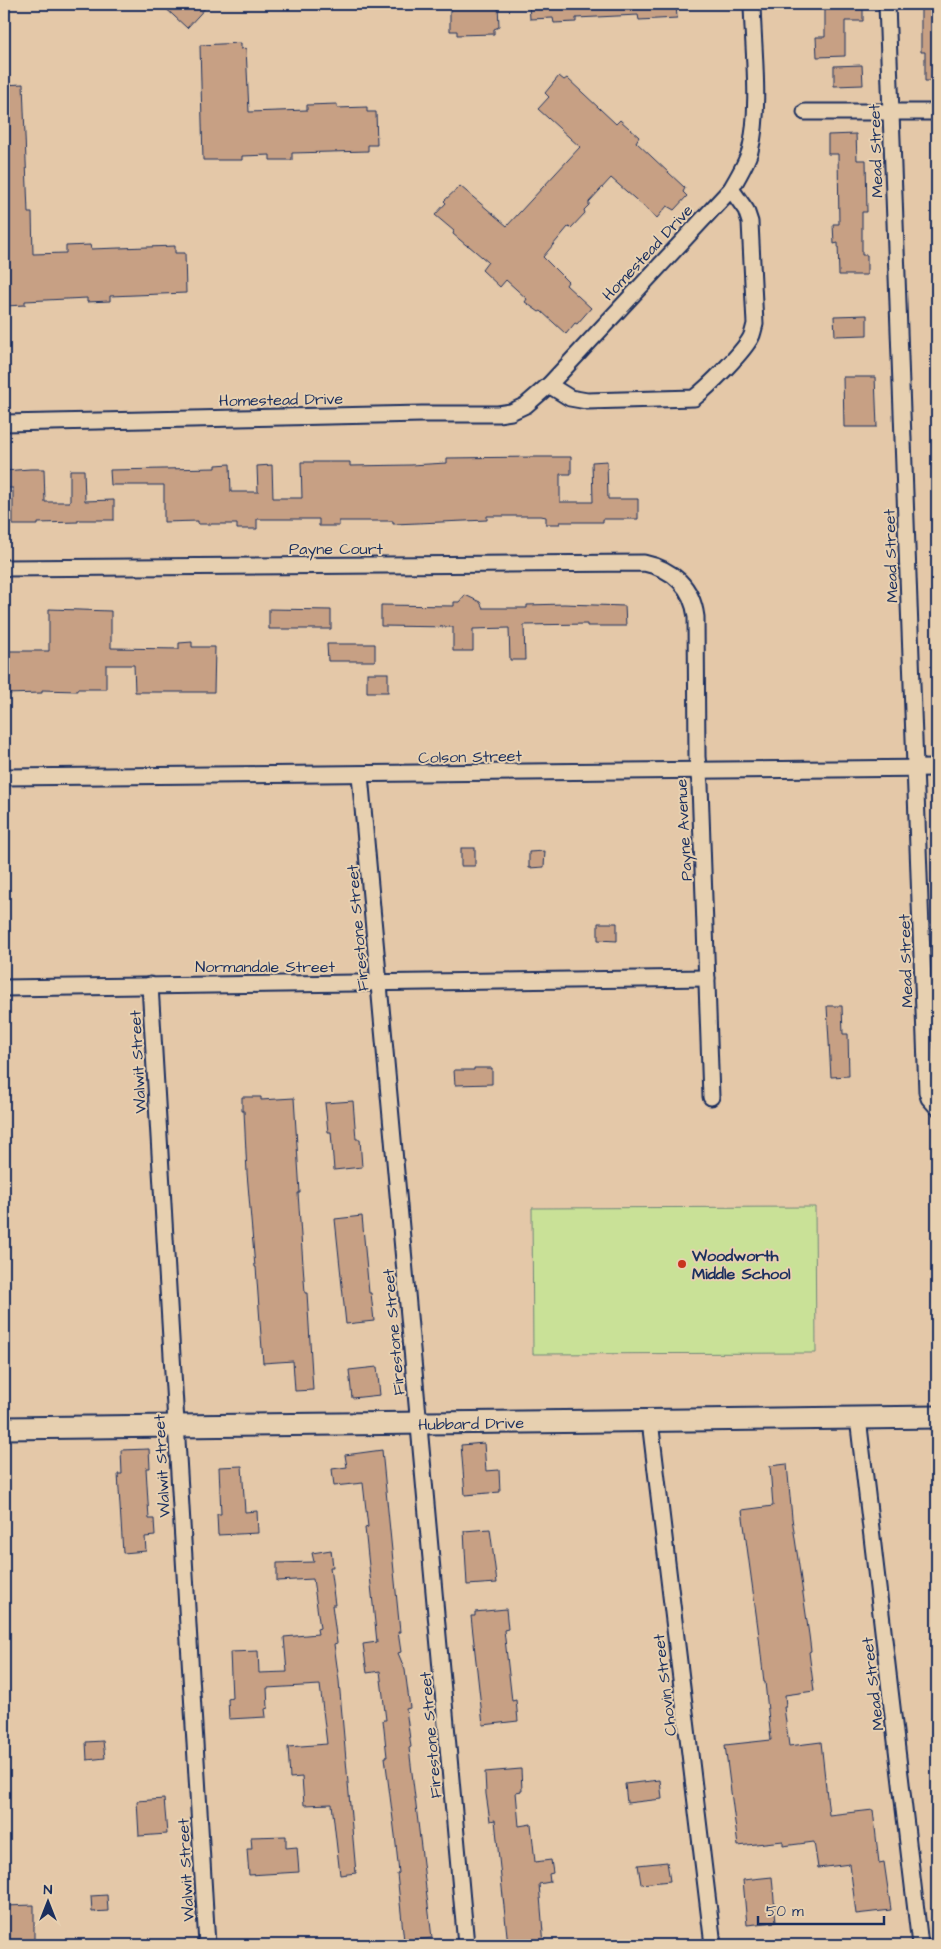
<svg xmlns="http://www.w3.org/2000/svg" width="941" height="1949" viewBox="0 0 941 1949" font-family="'Architects Daughter',sans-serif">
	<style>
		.green { fill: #c9e197; stroke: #72887a }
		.building { fill: #c7a084; stroke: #1b2f5e }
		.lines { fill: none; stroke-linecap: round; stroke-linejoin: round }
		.street-casing { stroke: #1b2f5e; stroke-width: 19 }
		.secondary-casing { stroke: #1b2f5e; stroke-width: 25 }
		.street { stroke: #e7d0b0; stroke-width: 15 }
		.secondary { stroke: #e7d0b0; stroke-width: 21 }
		.poi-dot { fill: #c8321e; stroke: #e7d0b0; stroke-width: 2 }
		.labels { text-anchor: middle; stroke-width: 4; stroke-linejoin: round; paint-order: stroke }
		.street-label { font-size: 16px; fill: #1b2f5e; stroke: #e7d0b0 }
		.poi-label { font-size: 16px; font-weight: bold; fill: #1b2f5e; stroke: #e7d0b0; text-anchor: start }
	</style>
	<rect width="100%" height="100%" fill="#e4c8a8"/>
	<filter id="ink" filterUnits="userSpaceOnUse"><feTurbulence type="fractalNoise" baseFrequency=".02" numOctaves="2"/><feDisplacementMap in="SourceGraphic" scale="10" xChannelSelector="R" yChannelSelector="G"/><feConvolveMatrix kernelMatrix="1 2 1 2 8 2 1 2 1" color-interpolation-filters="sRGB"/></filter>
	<g filter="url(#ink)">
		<path class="green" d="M815,1207L816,1353L533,1354L532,1208Z"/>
		<g class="building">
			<path d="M161,4H209L187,28Z"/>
			<path d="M450,4H498L499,27L494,29V34L457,35V31H450Z"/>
			<path d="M529,4H676L677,18L639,20L638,15L576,18V22L554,23L553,18L530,19Z"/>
			<path d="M825,4H863V21H845V56L817,57L816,37H825Z"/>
			<path d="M921,4H937V81H925V52H921Z"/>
			<path d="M241,43V49L246,48L249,112L307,110V105L337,104V108L367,107V112H376L377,145H368V151L292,153V160H270V155L242,156V160H203L200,45Z"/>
			<path d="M862,65L863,85L834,86V66Z"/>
			<path d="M559,76L564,80L567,78L616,124L620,120L639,137L636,142L685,188L683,192L687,196L674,210L667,206L657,218L611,178L589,202V205L584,210L585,213L571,228L568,227L543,257L568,282L566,285L591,308L577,324L575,323L566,334L541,311L539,312L525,302L527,299L506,280L500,287L482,270L488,262L469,246L466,245L453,234L454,231L435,215L446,203L444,201L460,186L507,226L580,147L538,109L549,97L545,93Z"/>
			<path d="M23,84L28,213H32L33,254L66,253V246L90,245L91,249L175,246V253H185L186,293L110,296V301L87,302V298L25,301V305L4,306V85Z"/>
			<path d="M856,134L857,160H866L867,212H862V255H867V275H839L838,243L834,244L833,224H839L838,154H828V135Z"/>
			<path d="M867,315V335L835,336L834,316Z"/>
			<path d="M843,377H875L877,427H844Z"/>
			<path d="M536,457H571V474H560V502H593L592,462L607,461L608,499H638V519H603V522H560V524H546V517L541,516H487V520L418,523L393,524V521H339V526H319V519H257V529H237V524H198V521L164,522V485H111L110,470L216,468V465L230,464L231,492H258L257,466L272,465L273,498H302L301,462H350V466L411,465L447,463V458Z"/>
			<path d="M30,469H44L45,502H70V470H84L85,501L114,500V520H78V522L38,523V525H13V488H4V471Z"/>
			<path d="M465,595L480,602L483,608H527V605L564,604L625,606L626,626H587V624L524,625L525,660H510L509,628L473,629V651H453V627L381,626V605L454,606V602H459Z"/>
			<path d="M49,609L111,611V648L179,649V643L192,642V647H215L214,692H135L134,665H106V689H77V691L42,690V693L4,694V651H49Z"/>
			<path d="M269,609L331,610V629H269Z"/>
			<path d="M327,644H375V661H328Z"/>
			<rect x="367" y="673" width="21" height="19"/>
			<rect x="461" y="848" width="14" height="18"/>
			<path d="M545,851L544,867L529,868V852Z"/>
			<path d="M598,923H617V941L598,940Z"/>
			<path d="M827,1006H842L843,1034H848L849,1076L831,1077Z"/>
			<path d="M474,1068H492V1084L455,1085L454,1070H474Z"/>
			<path d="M242,1097H261V1100L294,1098L300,1193H298L305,1293H307L313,1390L295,1391L293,1361L263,1363L256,1267H255L247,1173L244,1111H242Z"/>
			<path d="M353,1101L356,1139H360L362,1167L334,1170L331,1132H328L325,1103Z"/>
			<path d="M362,1216L369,1293H371L374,1321L346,1324L335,1219Z"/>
			<path d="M377,1367L380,1395L352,1398L349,1370Z"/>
			<path d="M484,1443L486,1471L499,1470L500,1492L465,1495L461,1445Z"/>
			<path d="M149,1449L150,1468H146L149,1519H154L155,1536L145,1537L146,1551L123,1553L118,1474H122L121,1450Z"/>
			<path d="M382,1450L400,1632H398L401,1652L398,1653L405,1670L410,1708L406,1709L411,1747L409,1748L432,1938L404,1941L397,1874L399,1873L395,1835L385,1757H387L383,1720H386L380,1671L367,1673L363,1644L377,1642L365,1528L368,1527L363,1483L334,1486L332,1469L347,1467L345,1455Z"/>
			<path d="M787,1464L792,1518L809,1635L811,1651L809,1652L814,1691L785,1695L786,1707H784L789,1746L821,1742L829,1815L873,1810L879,1863L884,1862L891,1910L856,1914L850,1864L818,1868L814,1842L783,1846V1841L738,1846L725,1745L771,1740L765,1682H764L758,1628L742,1510L773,1506L770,1466Z"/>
			<path d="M242,1466L245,1512L257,1511L258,1533L218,1535L217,1514H221L219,1467Z"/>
			<path d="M490,1529L497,1583L467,1585L464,1531Z"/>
			<path d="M331,1550L333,1567H330L335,1605H332L337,1643L334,1644L339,1681L356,1873L340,1875L332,1804L304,1805L302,1777L290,1778L288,1747L327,1744L320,1685L267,1688L268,1708L265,1709L266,1717L229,1719L228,1699L232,1698L230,1652L258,1651L259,1673L287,1672L284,1637L318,1634L317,1629L320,1628L313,1579L277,1581V1563L314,1562L312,1553Z"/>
			<path d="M506,1609L508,1629L504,1630L512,1701L516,1700L518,1721L483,1725L471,1616H475V1612Z"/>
			<path d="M103,1741L105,1758L87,1760L86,1742Z"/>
			<path d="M521,1769L522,1791L516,1792L519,1826L531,1824L535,1862L551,1860L553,1873L549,1874L550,1882L539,1884L544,1945H508L495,1820L490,1821L486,1794L485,1772Z"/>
			<path d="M660,1780L662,1799L627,1803L625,1784Z"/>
			<path d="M164,1799L167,1834L139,1836L137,1801Z"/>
			<path d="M286,1836V1848L297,1847L299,1872L249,1875L247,1849H252L251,1837Z"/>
			<path d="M667,1862L670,1881L641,1884L638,1865Z"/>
			<path d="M772,1877L776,1922L747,1925L743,1880Z"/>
			<path d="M107,1895L108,1911L92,1912L91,1896Z"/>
			<path d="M34,1905V1945H4V1906Z"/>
		</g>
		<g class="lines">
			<g class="street-casing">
				<g id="street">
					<path d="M887,4L927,1092L929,1098L937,1107"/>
					<path d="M805,112H937"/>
					<path d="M549,385L570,398L587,401L694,398C707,388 746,350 752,335C753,332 754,328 755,324L750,222L746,210L731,189"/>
					<path d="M4,423L422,414H498L511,412L526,405L549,385L731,189C738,177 746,164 750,151C761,109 753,48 752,4"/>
					<path d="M4,568L644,563C673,569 692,587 696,617L697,757L700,785L711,1097"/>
					<path d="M360,775L466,1945"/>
					<path d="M4,777L937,768"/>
					<path d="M150,985L207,1945"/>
					<path d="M4,988L707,978"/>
					<path d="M858,1418L920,1945"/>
					<path d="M650,1421L713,1945"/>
				</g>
			</g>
			<g class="secondary-casing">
				<path id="secondary" d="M4,1428L937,1417"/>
			</g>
			<use href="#street" class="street"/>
			<use href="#secondary" class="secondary"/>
		</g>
	</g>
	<circle class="poi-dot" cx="682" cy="1264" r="5"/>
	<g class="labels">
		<g class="street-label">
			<text transform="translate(875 151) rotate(-92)" y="6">Mead Street</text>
			<text transform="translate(647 252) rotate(-47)" y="6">Homestead Drive</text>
			<text transform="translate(281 399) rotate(-1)" y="6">Homestead Drive</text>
			<text x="336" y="554">Payne Court</text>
			<text transform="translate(890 556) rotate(-92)" y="6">Mead Street</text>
			<text transform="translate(470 756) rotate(-1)" y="6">Colson Street</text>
			<text transform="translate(683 830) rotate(-93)" y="6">Payne Avenue</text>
			<text transform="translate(357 928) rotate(-95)" y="6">Firestone Street</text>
			<text transform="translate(905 961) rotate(-92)" y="6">Mead Street</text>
			<text x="265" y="972">Normandale Street</text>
			<text transform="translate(137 1062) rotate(-93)" y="6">Walwit Street</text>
			<text transform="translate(393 1332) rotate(-95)" y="6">Firestone Street</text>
			<text transform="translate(471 1423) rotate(-1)" y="6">Hubbard Drive</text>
			<text transform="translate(161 1466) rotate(-93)" y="6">Walwit Street</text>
			<text transform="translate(872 1684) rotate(-97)" y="6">Mead Street</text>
			<text transform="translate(664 1685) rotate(-97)" y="6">Chovin Street</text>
			<text transform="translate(430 1735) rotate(-95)" y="6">Firestone Street</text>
			<text transform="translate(185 1870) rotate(-93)" y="6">Walwit Street</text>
		</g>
		<g class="poi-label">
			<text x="692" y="1261">Woodworth<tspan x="692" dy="18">Middle School</tspan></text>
		</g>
	</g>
	<rect width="941" height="1949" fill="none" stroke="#e7d0b0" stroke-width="20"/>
	<rect x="10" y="10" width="921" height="1929" fill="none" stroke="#1b2f5e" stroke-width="2" filter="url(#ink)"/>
	<g transform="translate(48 1902)" stroke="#e7d0b0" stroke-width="4" paint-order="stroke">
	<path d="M0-4L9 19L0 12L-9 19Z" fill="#1b2f5e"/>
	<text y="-8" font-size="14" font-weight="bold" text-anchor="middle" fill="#1b2f5e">N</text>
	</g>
	<path d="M758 1916v8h126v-8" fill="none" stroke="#1b2f5e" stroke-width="2.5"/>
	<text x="766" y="1916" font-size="15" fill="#1b2f5e" stroke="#e7d0b0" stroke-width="4" paint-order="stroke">50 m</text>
</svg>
